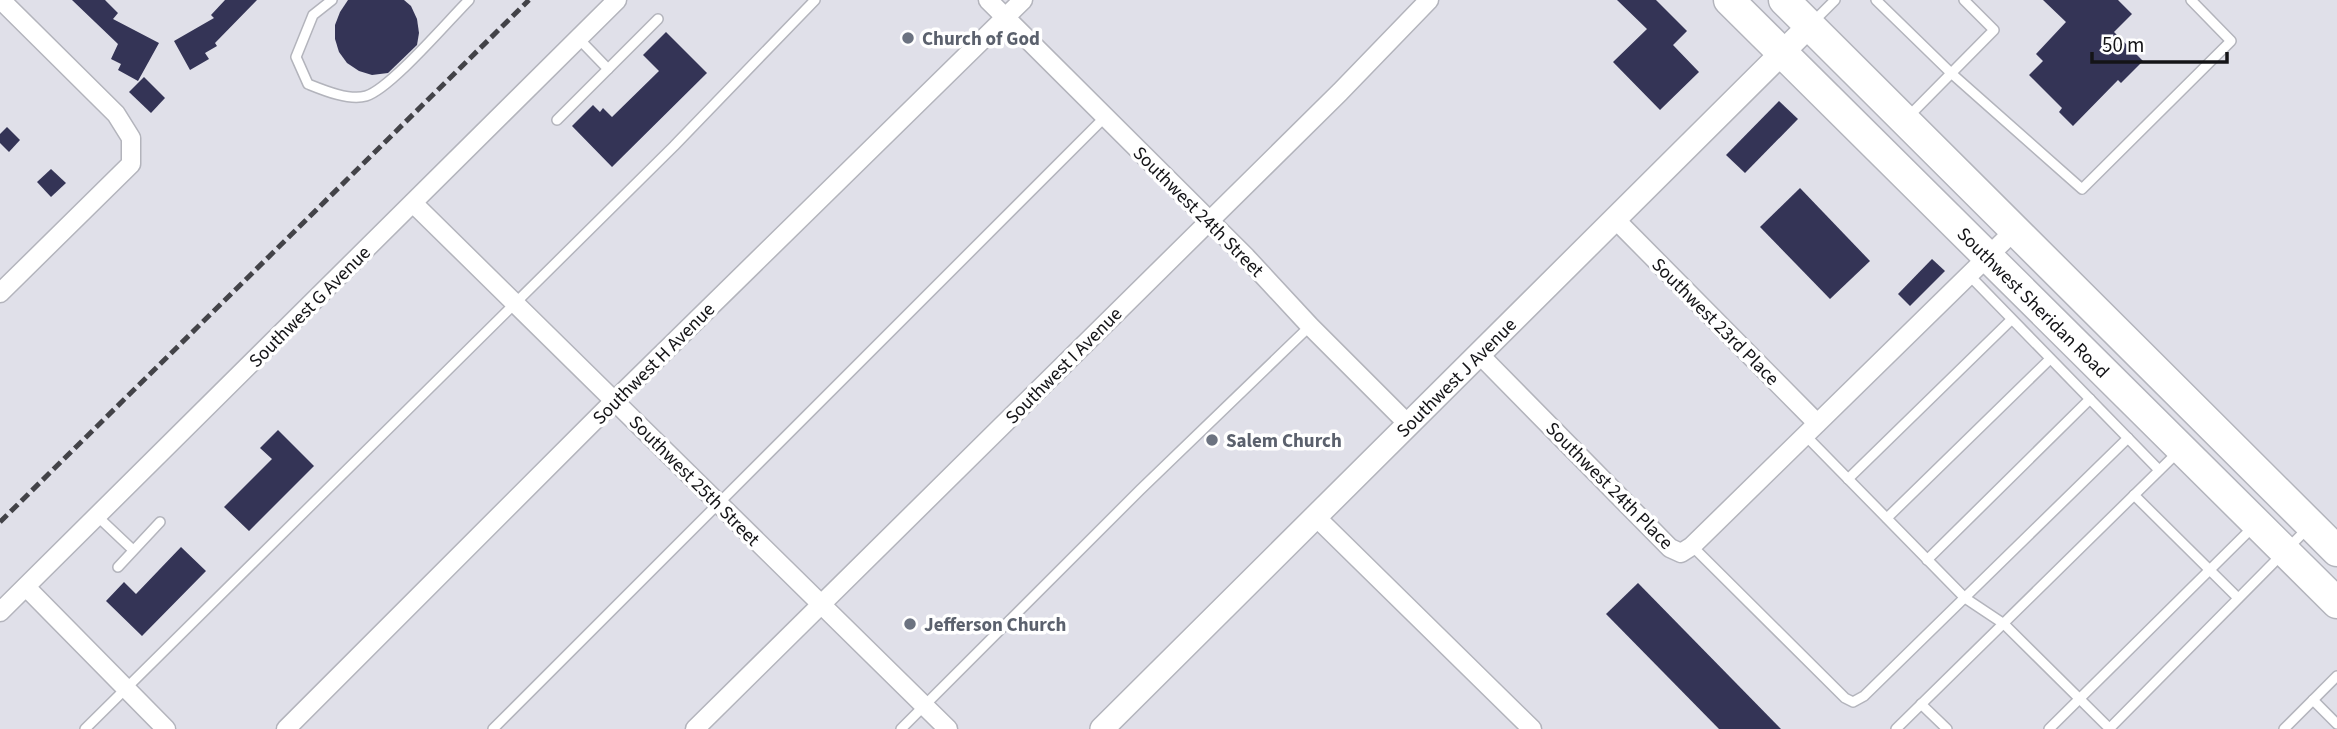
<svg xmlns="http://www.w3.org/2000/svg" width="2337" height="729" viewBox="0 0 2337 729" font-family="'Source Sans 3',sans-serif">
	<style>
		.building { fill: #343456 }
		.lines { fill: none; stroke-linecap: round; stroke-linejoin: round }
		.service-casing { stroke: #b3b4bc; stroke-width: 12 }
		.minor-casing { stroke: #b3b4bc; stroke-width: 21 }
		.tertiary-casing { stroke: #b3b4bc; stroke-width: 26 }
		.primary-casing { stroke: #b3b4bc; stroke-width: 33 }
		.service { stroke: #fff; stroke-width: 9 }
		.minor { stroke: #fff; stroke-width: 18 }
		.tertiary { stroke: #fff; stroke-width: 23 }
		.primary { stroke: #fff; stroke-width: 30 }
		.rail { stroke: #434348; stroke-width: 5; stroke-dasharray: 10 5; stroke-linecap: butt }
		.worship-dot { fill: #6b7280; stroke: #fff; stroke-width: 2.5 }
		.labels { text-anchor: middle; stroke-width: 7; stroke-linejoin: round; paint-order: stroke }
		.worship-label { font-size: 19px; font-weight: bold; fill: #5b616d; stroke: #fff; text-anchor: start }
		.street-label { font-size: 19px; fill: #141417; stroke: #fff }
	</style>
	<rect width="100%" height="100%" fill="#e0e0e9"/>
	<g class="building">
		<path d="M72,0H105L118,13L113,19L159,43L138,81L118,70L121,64L111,59L118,44Z"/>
		<path d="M225,0H257L215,43L217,46L205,53L209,59L190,70L174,41L214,18L211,15Z"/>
		<path d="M348,0H404L411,6L417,19L419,33L417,45L388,73L372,75L359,71L347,63L339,52L335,39V25L340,12Z"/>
		<path d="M1617,0H1656L1687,31L1673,45L1699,72L1660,110L1613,62L1647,29Z"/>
		<path d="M2043,0H2118L2132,14L2114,32L2143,61L2121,83L2118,80L2073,126L2059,112L2062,108L2029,75L2043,61L2036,54L2066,22Z"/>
		<path d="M666,32L707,73L612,167L572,126L593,105L600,112L603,108L612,117L659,71L643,55Z"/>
		<path d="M144,77L165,98L151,113L129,92Z"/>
		<path d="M1779,101L1798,119L1745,173L1726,155Z"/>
		<path d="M7,127L20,140L9,152L0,143V134Z"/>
		<path d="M51,169L66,183L51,197L37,182Z"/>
		<path d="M1800,188L1870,261L1830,299L1760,227Z"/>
		<path d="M1932,259L1945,271L1910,306L1898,294Z"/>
		<path d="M278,430L314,466L249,531L224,507L272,459L260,448Z"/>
		<path d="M181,547L206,571L142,636L106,601L124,582L136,594Z"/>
		<path d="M1638,583L1781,729H1719L1606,614Z"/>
	</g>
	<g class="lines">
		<g class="service-casing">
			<g id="service">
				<path d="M332,0L313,15L296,57L308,84C323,90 349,101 366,96C390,89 448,21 469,0"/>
				<path d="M1876,0L1951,73L2082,189L2231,41L2191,0"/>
				<path d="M1814,21L1835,0"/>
				<path d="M578,38L608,69L658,19"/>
				<path d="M1907,118L1994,30L1964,0"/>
				<path d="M557,120L608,69"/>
				<path d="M1969,275L2159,470"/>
				<path d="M1805,435L1965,598L2004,624L2109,728"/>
				<path d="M1848,479L2011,320"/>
				<path d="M2134,495L2238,598"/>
				<path d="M97,516L133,550"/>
				<path d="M1887,518L2050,359"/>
				<path d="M1692,546L1845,698L1853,702L1864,696L2128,438"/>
				<path d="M1927,560L2090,399"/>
				<path d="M118,567L160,522"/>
				<path d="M2313,700L2337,724"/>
				<path d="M1921,704L1947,729"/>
				<path d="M85,729L674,146L815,0"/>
				<path d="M493,729L1105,117"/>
				<path d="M901,729L1140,490L1310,326"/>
				<path d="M1896,729L2178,452"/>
				<path d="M2049,729L2253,527"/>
				<path d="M2109,729L2307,529"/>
				<path d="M2284,729L2337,676"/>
			</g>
		</g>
		<g class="minor-casing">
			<g id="minor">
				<path d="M988,0L1246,257L1310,326L1408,424"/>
				<path d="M413,203L948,729"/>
				<path d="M1615,219L1817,423"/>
				<path d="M0,293L131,164V138L116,114L1,0"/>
				<path d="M1479,354L1670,548L1681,553L1692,546L2015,230"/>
				<path d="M1316,517L1532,729"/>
				<path d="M26,587L166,729"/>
				<path d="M0,612L617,0"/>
				<path d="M286,729L614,401L1023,0"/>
				<path d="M695,729L1340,92L1429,0"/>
			</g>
		</g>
		<g class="tertiary-casing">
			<g id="tertiary">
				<path id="s1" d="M1102,729L1810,25"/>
			</g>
		</g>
		<g class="primary-casing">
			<g id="primary">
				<path id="s2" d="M1729,0L2337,603"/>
				<path d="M1784,0L2337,551"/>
			</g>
		</g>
		<use href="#service" class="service"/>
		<use href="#minor" class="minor"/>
		<use href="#tertiary" class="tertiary"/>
		<use href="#primary" class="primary"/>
		<path class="rail" d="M0,522L529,0"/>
	</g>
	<g class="worship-dot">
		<circle cx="908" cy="38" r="7"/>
		<circle cx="1212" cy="440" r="7"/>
		<circle cx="910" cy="624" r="7"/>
	</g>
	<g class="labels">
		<g class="worship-label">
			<text x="922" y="45">Church of God</text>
			<text x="1226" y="447">Salem Church</text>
			<text x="924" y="631">Jefferson Church</text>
		</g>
		<g class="street-label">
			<text transform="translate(1199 211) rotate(45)" y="7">Southwest 24th Street</text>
			<text dy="7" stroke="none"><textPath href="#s2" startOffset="429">Southwest Sheridan Road</textPath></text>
			<text transform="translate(309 306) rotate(-45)" y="7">Southwest G Avenue</text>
			<text transform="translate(1716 321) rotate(45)" y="7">Southwest 23rd Place</text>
			<text transform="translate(653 363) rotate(-45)" y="7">Southwest H Avenue</text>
			<text transform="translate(1063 365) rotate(-45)" y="7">Southwest I Avenue</text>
			<text dy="7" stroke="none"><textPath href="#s1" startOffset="499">Southwest J Avenue</textPath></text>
			<text transform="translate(695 480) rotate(45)" y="7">Southwest 25th Street</text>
			<text transform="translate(1610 485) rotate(45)" y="7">Southwest 24th Place</text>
		</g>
	</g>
	<path d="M2092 52v10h135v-10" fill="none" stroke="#141417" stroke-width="3.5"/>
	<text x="2102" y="52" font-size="21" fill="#141417" stroke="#ffffff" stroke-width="5" paint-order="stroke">50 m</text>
</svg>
